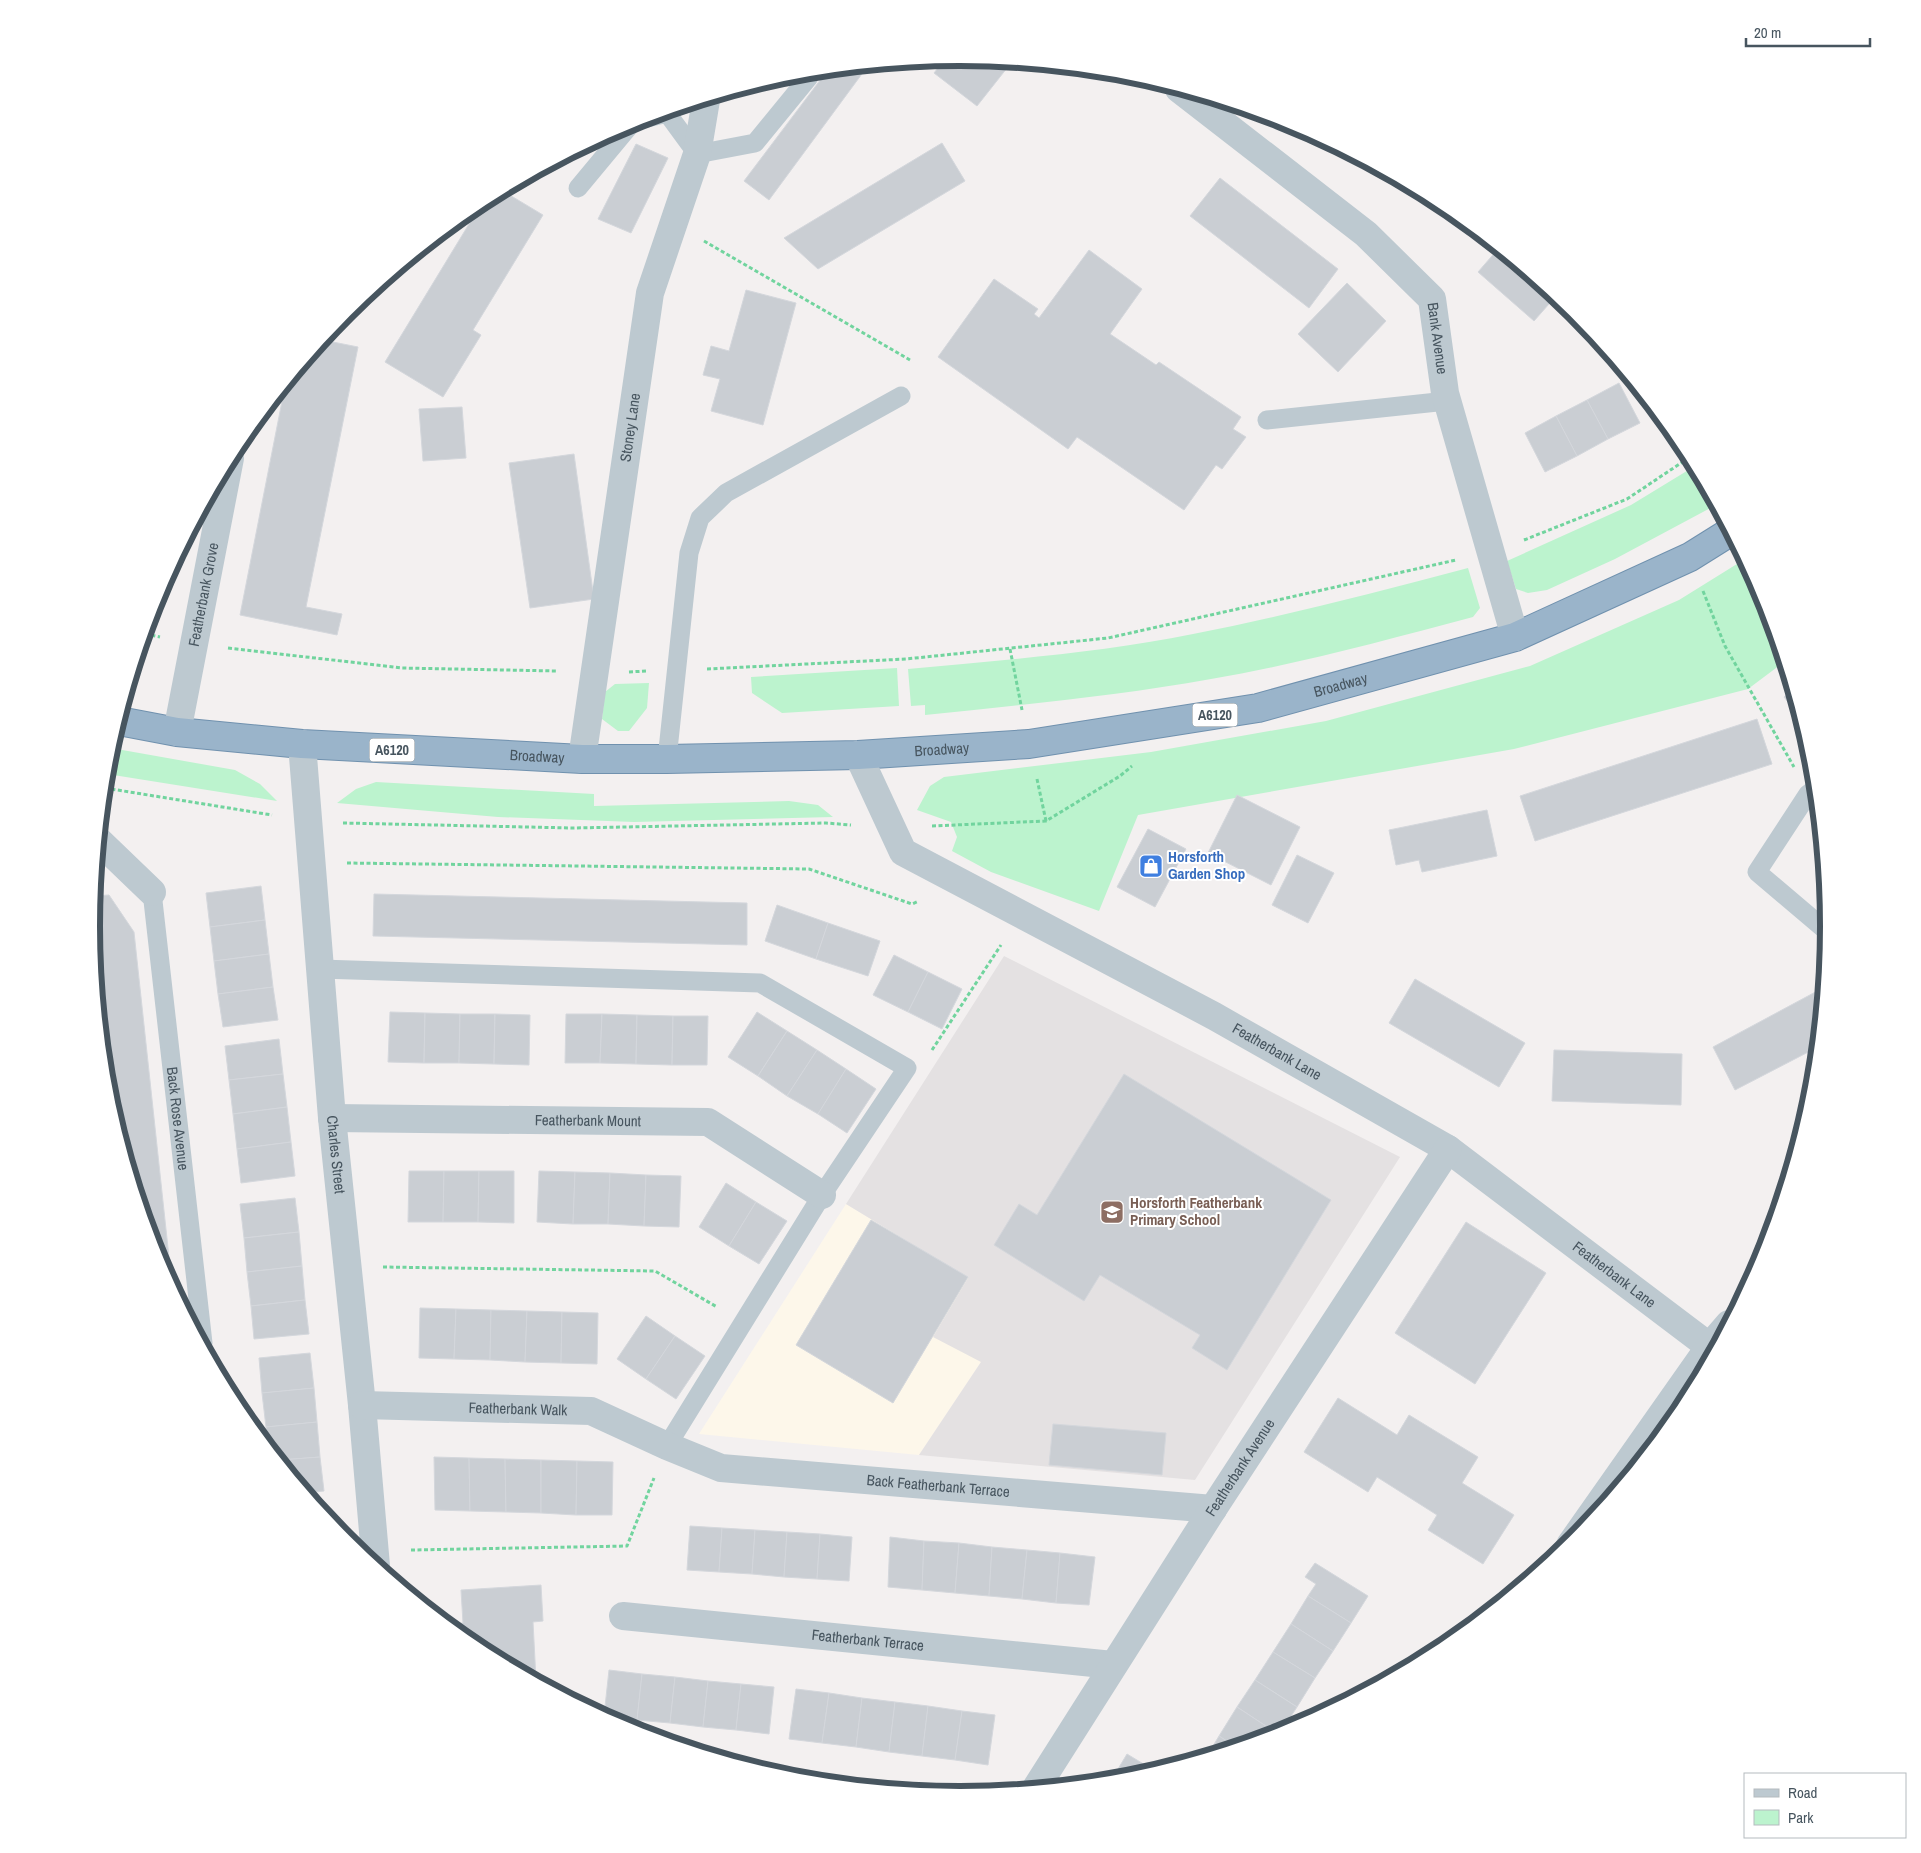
<svg xmlns="http://www.w3.org/2000/svg" width="1921" height="1853" viewBox="0 0 1921 1853" font-family="'Archivo Narrow',sans-serif">
	<style>
		.commercial { fill: #fdf7ea }
		.education { fill: #e4e1e2 }
		.green { fill: #bcf3ce }
		.building { fill: #caced3; stroke: #d4d7dc }
		.lines { fill: none; stroke-linecap: round; stroke-linejoin: round }
		.trunk-casing { stroke: #7091ae; stroke-width: 30 }
		.path { stroke: #71d49e; stroke-width: 3; stroke-dasharray: 4 2.5; stroke-linecap: butt }
		.service { stroke: #bdc9d0; stroke-width: 19 }
		.minor { stroke: #bdc9d0; stroke-width: 28 }
		.trunk { stroke: #9ab4ca; stroke-width: 28 }
		.labels { text-anchor: middle; stroke-width: 4; stroke-linejoin: round; paint-order: stroke }
		.shield { fill: #fff; stroke: #7e888f; stroke-width: 1 }
		.shield-label { font-size: 14px; font-weight: bold; fill: #47555f }
		.street-label { font-size: 15px; fill: #47555f; stroke: #fff }
		.shop-label { font-size: 15px; font-weight: bold; fill: #366cbe; stroke: #fff; text-anchor: start }
		.education-label { font-size: 15px; font-weight: bold; fill: #785e54; stroke: #fff; text-anchor: start }
		.rim { fill: none; stroke: #47555f; stroke-width: 6 }
	</style>
	<rect width="100%" height="100%" fill="#f3f0f0"/>
	<path class="commercial" d="M846,1204L968,1277L981,1362L919,1455L699,1434Z"/>
	<path class="education" d="M1004,956L1400,1157L1195,1480L919,1455L981,1362L933,1337L968,1278L846,1204Z"/>
	<g class="green">
		<path d="M1695,466L1716,505L1615,559L1547,590L1528,593L1516,589L1507,561L1631,505Z"/>
		<path d="M1745,559L1763,594L1784,662L1748,689L1514,749L1138,815L1099,911L991,872L952,851L957,837L951,822L917,810L930,786L944,777L1151,752L1326,721L1530,666L1679,600Z"/>
		<path d="M1468,568L1480,608L1473,617C1386,640 1299,664 1211,679C1116,696 1021,705 925,715V705L911,706L908,669C1003,660 1099,653 1193,634C1286,616 1377,592 1468,568Z"/>
		<path d="M897,668L899,706L782,713L752,693L751,677Z"/>
		<path d="M649,683L647,708L629,731H618L602,719L605,692L615,684Z"/>
		<path d="M111,748L235,770L260,784L277,801L107,774Z"/>
		<path d="M376,782L594,794V806L789,801L818,805L833,817L634,822L498,817L337,803L356,789Z"/>
	</g>
	<g class="building">
		<path d="M961,58L1011,63L977,106L934,73L945,59Z"/>
		<path d="M867,67L769,200L744,181L827,71Z"/>
		<path d="M942,143L965,181L818,269L784,238Z"/>
		<path d="M636,144L668,158L631,233L598,219Z"/>
		<path d="M1220,178L1338,269L1309,308L1190,216Z"/>
		<path d="M503,191L543,215L473,330L481,335L443,397L385,362L483,201Z"/>
		<path d="M1442,203L1444,204L1476,231L1475,232Z"/>
		<path d="M1498,249L1556,296L1534,321L1478,272Z"/>
		<path d="M1089,250L1142,289L1110,334L1156,365L1159,362L1241,417L1233,429L1246,437L1222,469L1216,465L1184,510L1077,437L1068,449L938,357L994,279L1038,309L1034,314L1039,318Z"/>
		<path d="M1347,283L1386,321L1338,372L1298,334Z"/>
		<path d="M746,290L796,303L763,425L711,411L720,379L703,375L711,346L729,351Z"/>
		<path d="M323,340L358,347L306,607L342,614L337,635L240,615L285,386Z"/>
		<path d="M1619,383L1640,423L1608,439L1587,400Z"/>
		<path d="M1587,400L1608,439L1577,456L1556,416Z"/>
		<path d="M462,407L466,458L423,461L419,409Z"/>
		<path d="M1556,416L1577,456L1545,472L1525,433Z"/>
		<path d="M574,454L594,599L530,608L509,463Z"/>
		<path d="M1793,690L1801,718L1784,697Z"/>
		<path d="M1757,719L1772,764L1535,841L1520,796Z"/>
		<path d="M1237,795L1300,827L1271,885L1208,853Z"/>
		<path d="M1487,810L1497,856L1422,872L1419,860L1396,865L1389,830Z"/>
		<path d="M1148,829L1186,849L1155,907L1117,887Z"/>
		<path d="M1297,855L1334,873L1308,923L1272,905Z"/>
		<path d="M261,886L265,920L210,927L206,893Z"/>
		<path d="M374,894L747,903V945L373,936Z"/>
		<path d="M109,895L134,932L172,1285L158,1259L108,1096L92,926L94,896Z"/>
		<path d="M777,905L828,923L816,959L765,941Z"/>
		<path d="M265,920L269,954L214,961L210,927Z"/>
		<path d="M828,923L880,941L868,976L816,959Z"/>
		<path d="M269,954L273,987L218,994L214,961Z"/>
		<path d="M894,955L928,972L908,1012L873,995Z"/>
		<path d="M928,972L962,989L942,1029L908,1012Z"/>
		<path d="M1415,979L1525,1043L1499,1087L1389,1023Z"/>
		<path d="M273,987L278,1020L223,1027L218,994Z"/>
		<path d="M1821,989L1823,993L1818,1047L1735,1090L1713,1047Z"/>
		<path d="M390,1012L425,1013L424,1063L388,1062Z"/>
		<path d="M757,1012L787,1031L758,1076L728,1057Z"/>
		<path d="M425,1013L460,1014L459,1063H424Z"/>
		<path d="M460,1014H495L494,1064L459,1063Z"/>
		<path d="M495,1014L530,1015L529,1065L494,1064Z"/>
		<path d="M566,1014H602L600,1063H565Z"/>
		<path d="M602,1014L637,1015L636,1064L600,1063Z"/>
		<path d="M637,1015L673,1016L672,1065L636,1064Z"/>
		<path d="M673,1016H708L707,1065H672Z"/>
		<path d="M787,1031L817,1050L787,1096L758,1076Z"/>
		<path d="M279,1039L283,1074L229,1080L225,1046Z"/>
		<path d="M817,1050L846,1069L818,1114L787,1096Z"/>
		<path d="M1554,1050L1682,1054L1681,1105L1552,1101Z"/>
		<path d="M846,1069L876,1089L847,1133L818,1114Z"/>
		<path d="M283,1074L287,1107L233,1114L229,1080Z"/>
		<path d="M1124,1074L1331,1200L1227,1370L1192,1348L1200,1335L1100,1275L1084,1301L994,1245L1019,1204L1037,1215Z"/>
		<path d="M287,1107L291,1142L237,1149L233,1114Z"/>
		<path d="M291,1142L295,1176L241,1183L237,1149Z"/>
		<path d="M409,1171H444L443,1222H408Z"/>
		<path d="M444,1171H479L478,1222H443Z"/>
		<path d="M479,1171H514V1223L478,1222Z"/>
		<path d="M539,1171L575,1172L573,1224L537,1222Z"/>
		<path d="M575,1172L610,1173L608,1224H573Z"/>
		<path d="M610,1173L646,1175L644,1226L608,1224Z"/>
		<path d="M646,1175L681,1176L679,1227L644,1226Z"/>
		<path d="M726,1183L756,1202L729,1246L699,1227Z"/>
		<path d="M295,1198L299,1232L244,1238L240,1204Z"/>
		<path d="M756,1202L787,1221L759,1264L729,1246Z"/>
		<path d="M871,1220L968,1277L893,1403L796,1345Z"/>
		<path d="M1466,1222L1546,1273L1475,1384L1395,1333Z"/>
		<path d="M299,1232L302,1266L247,1272L244,1238Z"/>
		<path d="M302,1266L305,1300L251,1306L247,1272Z"/>
		<path d="M305,1300L309,1334L254,1339L251,1306Z"/>
		<path d="M420,1308L456,1309L454,1359L419,1358Z"/>
		<path d="M456,1309L491,1310L490,1360L454,1359Z"/>
		<path d="M491,1310L527,1311L525,1362L490,1360Z"/>
		<path d="M527,1311L562,1312L561,1363L525,1362Z"/>
		<path d="M562,1312L598,1313L597,1364L561,1363Z"/>
		<path d="M646,1316L675,1336L646,1379L617,1359Z"/>
		<path d="M675,1336L705,1356L676,1399L646,1379Z"/>
		<path d="M310,1353L314,1388L262,1393L259,1358Z"/>
		<path d="M314,1388L317,1422L266,1427L262,1393Z"/>
		<path d="M1338,1398L1397,1435L1409,1415L1478,1457L1462,1483L1514,1515L1483,1564L1428,1530L1437,1515L1377,1477L1368,1492L1304,1452Z"/>
		<path d="M317,1422L320,1457L280,1460L267,1445L266,1427Z"/>
		<path d="M1053,1424L1166,1433L1162,1475L1049,1465Z"/>
		<path d="M320,1457L324,1491L306,1493L280,1460Z"/>
		<path d="M434,1457L469,1458L470,1511L435,1510Z"/>
		<path d="M469,1458L505,1459L506,1512L470,1511Z"/>
		<path d="M505,1459L541,1460V1513L506,1512Z"/>
		<path d="M541,1460L577,1461L576,1515L541,1513Z"/>
		<path d="M577,1461L613,1462L612,1515H576Z"/>
		<path d="M690,1526L722,1528L719,1572L687,1570Z"/>
		<path d="M722,1528L755,1530L752,1574L719,1572Z"/>
		<path d="M755,1530L787,1532L784,1577L752,1574Z"/>
		<path d="M787,1532L820,1534L817,1579L784,1577Z"/>
		<path d="M820,1534L852,1537L849,1581L817,1579Z"/>
		<path d="M890,1537L924,1541L922,1590L888,1587Z"/>
		<path d="M924,1541L959,1543L955,1593L922,1590Z"/>
		<path d="M959,1543L992,1547L989,1596L955,1593Z"/>
		<path d="M992,1547L1027,1550L1022,1599L989,1596Z"/>
		<path d="M1027,1550L1060,1553L1056,1603L1022,1599Z"/>
		<path d="M1060,1553L1095,1557L1089,1605L1056,1603Z"/>
		<path d="M1315,1563L1368,1596L1351,1623L1308,1596L1316,1584L1305,1577Z"/>
		<path d="M541,1585L543,1621L533,1622L536,1680L477,1649L447,1624L463,1623L461,1590Z"/>
		<path d="M1308,1596L1351,1623L1333,1651L1291,1624Z"/>
		<path d="M1291,1624L1333,1651L1315,1678L1273,1652Z"/>
		<path d="M1273,1652L1315,1678L1297,1707L1255,1680Z"/>
		<path d="M609,1670L642,1674L637,1720L604,1716Z"/>
		<path d="M642,1674L675,1677L670,1723L637,1720Z"/>
		<path d="M675,1677L708,1681L703,1727L670,1723Z"/>
		<path d="M1255,1680L1297,1707L1280,1733L1278,1734L1237,1707Z"/>
		<path d="M708,1681L741,1684L736,1730L703,1727Z"/>
		<path d="M741,1684L774,1687L769,1734L736,1730Z"/>
		<path d="M796,1689L829,1693L822,1743L789,1739Z"/>
		<path d="M829,1693L862,1698L856,1747L822,1743Z"/>
		<path d="M862,1698L895,1702L889,1752L856,1747Z"/>
		<path d="M895,1702L928,1706L922,1756L889,1752Z"/>
		<path d="M928,1706L962,1711L955,1760L922,1756Z"/>
		<path d="M1237,1707L1278,1734L1236,1747L1219,1736Z"/>
		<path d="M962,1711L995,1715L988,1765L955,1760Z"/>
		<path d="M1219,1736L1236,1747L1207,1756Z"/>
		<path d="M1127,1754L1155,1771L1124,1779L1115,1774Z"/>
	</g>
	<g class="lines">
		<g class="trunk-casing">
			<g id="trunk">
				<path id="s11" d="M119,721L177,732L302,744L582,759H667L858,755L1029,744L1258,708L1515,637L1690,557L1730,532"/>
			</g>
		</g>
		<g class="path">
			<path d="M704,241L910,360"/>
			<path d="M1524,540L1627,499L1690,457"/>
			<path d="M1703,591L1725,646L1794,767"/>
			<path d="M145,634L160,637"/>
			<path d="M228,648L402,668L558,671"/>
			<path d="M1010,649L1022,710"/>
			<path d="M707,669L906,659L1108,638L1456,560"/>
			<path d="M629,672L646,671"/>
			<path d="M1037,779L1046,821"/>
			<path d="M105,788L272,815"/>
			<path d="M107,807L110,789"/>
			<path d="M343,823L573,828L826,823L851,825"/>
			<path d="M932,826L1046,821L1120,776L1132,766"/>
			<path d="M347,863L809,869L912,904L919,901"/>
			<path d="M932,1050L1001,945"/>
			<path d="M383,1267L655,1271L717,1307"/>
			<path d="M411,1550L627,1546L654,1478"/>
		</g>
		<g class="service">
			<path d="M647,118L667,113L697,154L755,143L809,77"/>
			<path d="M578,188L632,123"/>
			<path d="M1267,420L1447,401"/>
			<path d="M667,759L689,553L700,518L726,493L901,396"/>
			<path d="M1816,788L1808,794L1757,872L1829,933"/>
			<path id="s1" d="M152,892L203,1343"/>
			<path d="M320,969L760,983L907,1068L822,1195L667,1446"/>
		</g>
		<g class="minor">
			<path id="s2" d="M1179,89L1366,234L1432,299L1445,393L1515,637"/>
			<path id="s3" d="M177,732L230,458"/>
			<path id="s4" d="M302,744L332,1118L362,1405L376,1566"/>
			<path id="s5" d="M858,755L903,852L1214,1016L1448,1149L1714,1350"/>
			<path id="s6" d="M582,759L650,293L697,154L706,100"/>
			<path d="M100,842L152,892"/>
			<path id="s7" d="M332,1118L708,1122L822,1195"/>
			<path id="s8" d="M362,1405L591,1411L667,1446L721,1468L1213,1509"/>
			<path d="M1570,1545L1710,1346L1729,1324"/>
			<path id="s9" d="M623,1616L1113,1665"/>
			<path id="s10" d="M1036,1788L1213,1509L1448,1149"/>
		</g>
		<use href="#trunk" class="trunk"/>
	</g>
	<defs>
		<g id="shop-square" transform="scale(1.25)"><rect x="-9" y="-9" width="18" height="18" rx="4" fill="#3f7fe0" stroke="#fff"/><path d="M-5-2.5h2.3a2.7 3.5 0 0 1 5.4 0H5L5.5 6h-11ZM-1.5-2.5h3a1.5 2.3 0 0 0-3 0Z" fill="#fff"/></g>
		<g id="school-square" transform="scale(1.25)"><rect x="-9" y="-9" width="18" height="18" rx="4" fill="#8d6e63" stroke="#fff"/><path d="M0-5L7-2L0 1L-7-2ZM-4 1L0 2.5L4 1V4Q0 6-4 4Z" fill="#fff"/></g>
	</defs>
	<g fill-rule="evenodd">
		<use href="#shop-square" x="1151" y="866"/>
		<use href="#school-square" x="1112" y="1212"/>
	</g>
	<g class="labels">
		<g class="shield">
			<rect x="1192.5" y="703.5" width="45" height="23" rx="4"/>
			<rect x="369.5" y="738.5" width="45" height="23" rx="4"/>
		</g>
		<g class="shield-label">
			<text x="1215" y="720">A6120</text>
			<text x="392" y="755">A6120</text>
		</g>
		<g class="street-label">
			<text dy="5" stroke="none"><textPath href="#s2" startOffset="369">Bank Avenue</textPath></text>
			<text dy="5" stroke="none"><textPath href="#s6" startOffset="335">Stoney Lane</textPath></text>
			<text dy="5" stroke="none"><textPath href="#s3" startOffset="140">Featherbank Grove</textPath></text>
			<text dy="5" stroke="none"><textPath href="#s11" startOffset="1230">Broadway</textPath></text>
			<text dy="5" stroke="none"><textPath href="#s11" startOffset="825">Broadway</textPath></text>
			<text dy="5" stroke="none"><textPath href="#s11" startOffset="420">Broadway</textPath></text>
			<text dy="5" stroke="none"><textPath href="#s5" startOffset="531">Featherbank Lane</textPath></text>
			<text dy="5" stroke="none"><textPath href="#s1" startOffset="228">Back Rose Avenue</textPath></text>
			<text dy="5" stroke="none"><textPath href="#s7" startOffset="256">Featherbank Mount</textPath></text>
			<text dy="5" stroke="none"><textPath href="#s4" startOffset="412">Charles Street</textPath></text>
			<text dy="5" stroke="none"><textPath href="#s5" startOffset="936">Featherbank Lane</textPath></text>
			<text dy="5" stroke="none"><textPath href="#s8" startOffset="156">Featherbank Walk</textPath></text>
			<text dy="5" stroke="none"><textPath href="#s10" startOffset="380">Featherbank Avenue</textPath></text>
			<text dy="5" stroke="none"><textPath href="#s8" startOffset="589">Back Featherbank Terrace</textPath></text>
			<text dy="5" stroke="none"><textPath href="#s9" startOffset="246">Featherbank Terrace</textPath></text>
		</g>
		<g class="shop-label">
			<text x="1168" y="862">Horsforth<tspan x="1168" dy="17">Garden Shop</tspan></text>
		</g>
		<g class="education-label">
			<text x="1130" y="1208">Horsforth Featherbank<tspan x="1130" dy="17">Primary School</tspan></text>
		</g>
	</g>
	<path d="M0 0H1921V1853H0ZM100 926a860 860 0 1 1 1720 0a860 860 0 1 1-1720 0Z" fill="#fff" fill-rule="evenodd"/>
	<path class="rim" d="M100 926a860 860 0 1 1 1720 0a860 860 0 1 1-1720 0Z"/>
	<rect x="1744" y="1773" width="162" height="65" fill="#ffffff" stroke="#b5bbbf"/>
	<rect x="1754" y="1789" width="25" height="8" fill="#bdc9d0" stroke="#b5bbbf"/>
	<text x="1788" y="1798" font-size="15" fill="#47555f">Road</text>
	<rect x="1754" y="1810" width="25" height="15" fill="#bcf3ce" stroke="#b5bbbf"/>
	<text x="1788" y="1823" font-size="15" fill="#47555f">Park</text>
	<path d="M1746 38v8h124v-8" fill="none" stroke="#47555f" stroke-width="2.5"/>
	<text x="1754" y="38" font-size="15" fill="#47555f" stroke="#ffffff" stroke-width="4" paint-order="stroke">20 m</text>
</svg>
